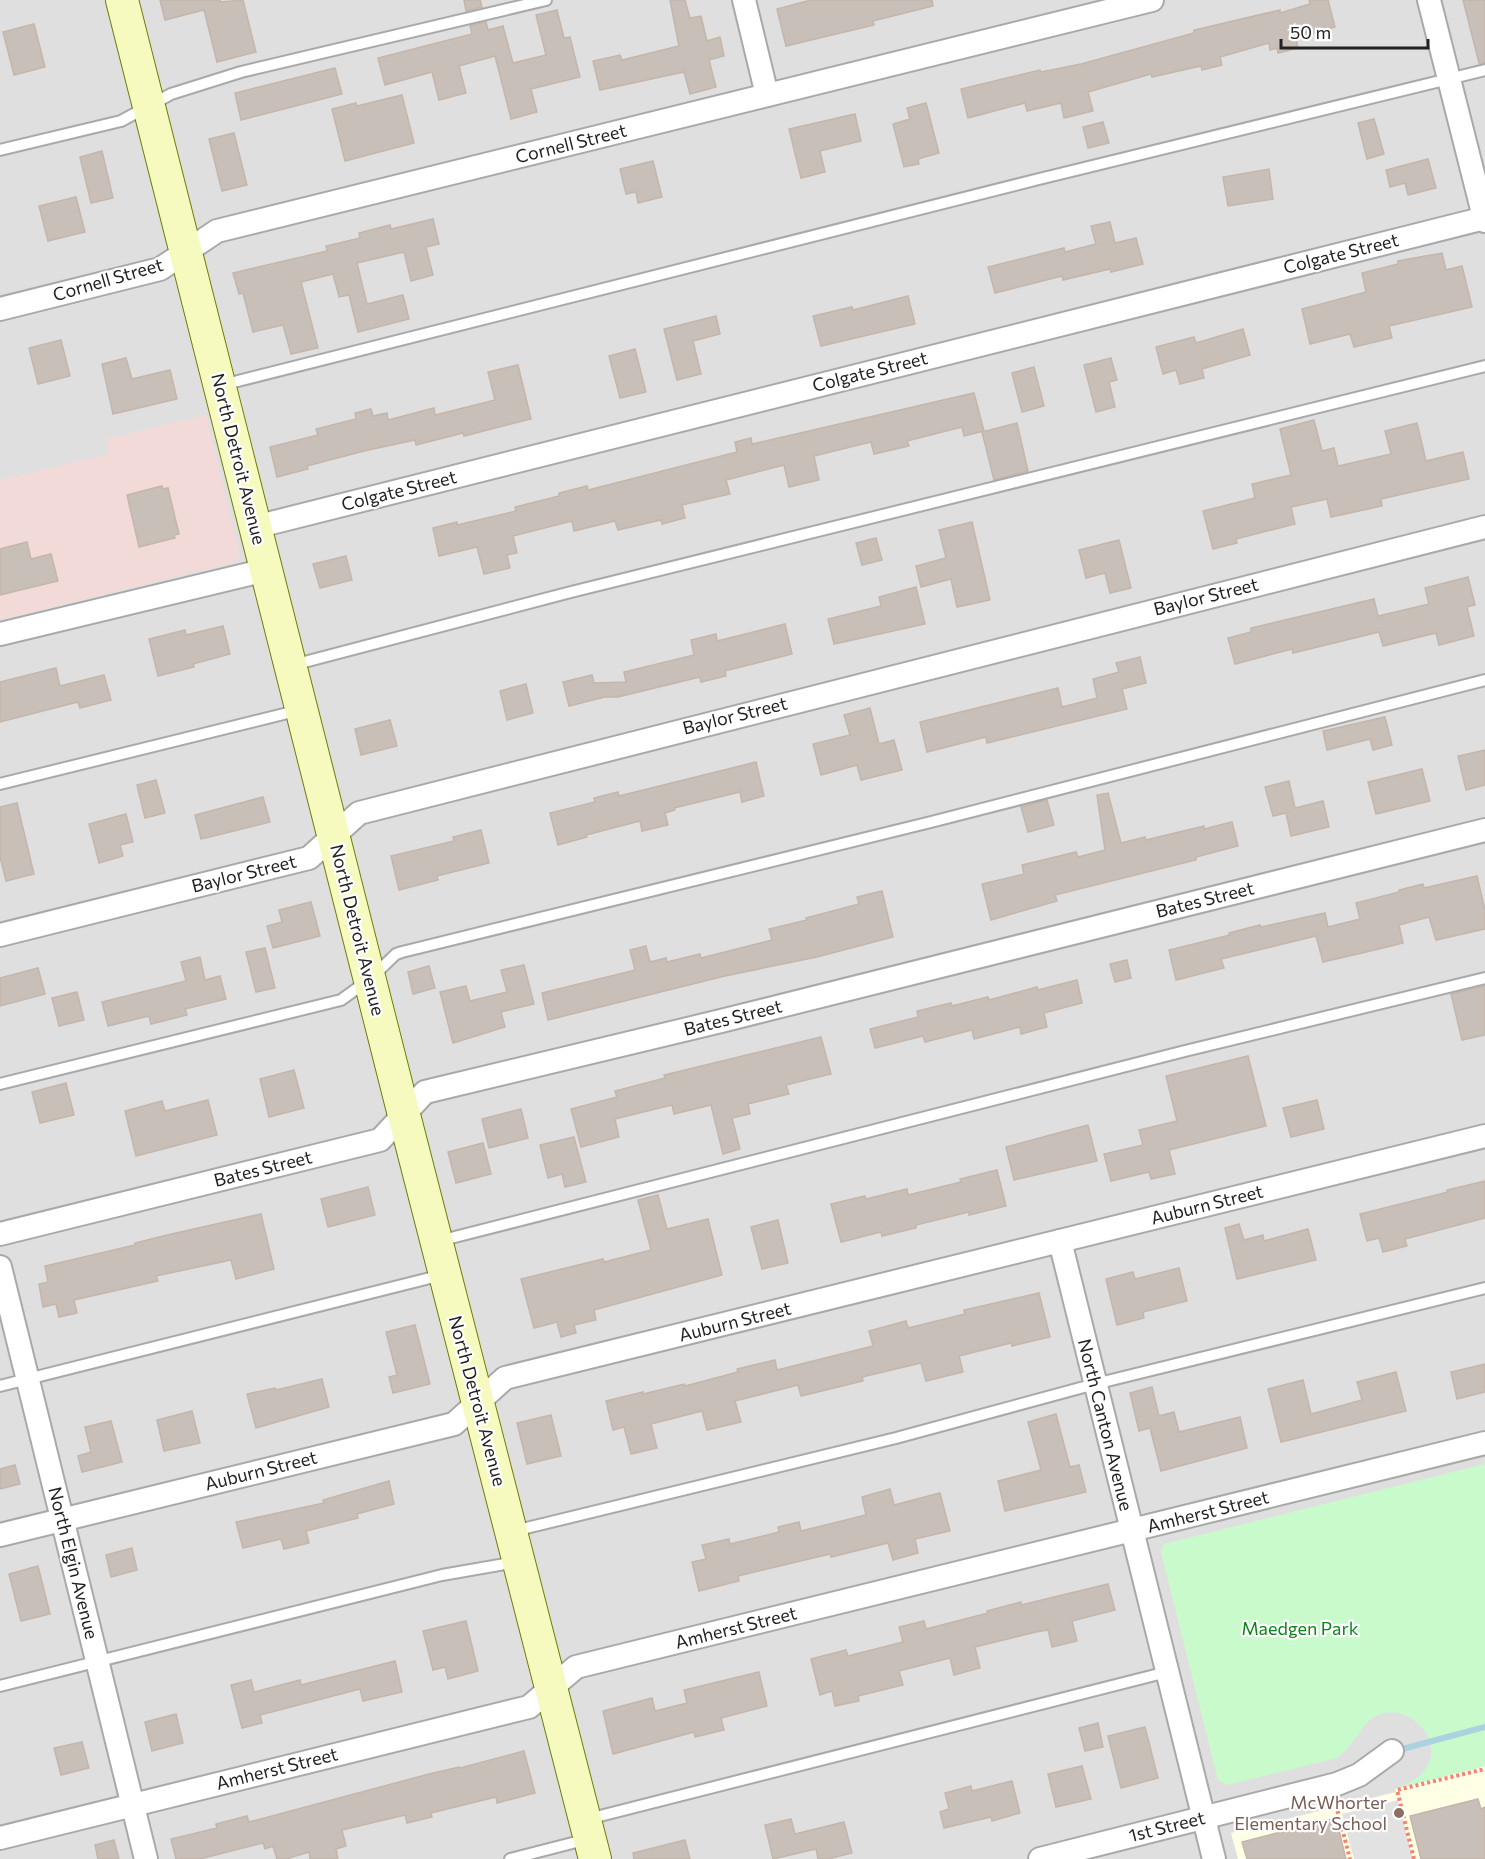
<svg xmlns="http://www.w3.org/2000/svg" width="1485" height="1859" viewBox="0 0 1485 1859" font-family="Commissioner,sans-serif">
	<style>
		.residential { fill: #e0dfdf }
		.commercial { fill: #f2dad9 }
		.education { fill: #ffffe5 }
		.park { fill: #c8facc }
		.parking { fill: #e2e2e2 }
		.lines { fill: none; stroke-linecap: round; stroke-linejoin: round }
		.stream { stroke: #aad3df; stroke-width: 6 }
		.building { fill: #c7bfb8; stroke: #c4b6ab; stroke-width: 1.5 }
		.lane-casing { stroke: #a9a9a9; stroke-width: 14 }
		.street-casing { stroke: #a9a9a9; stroke-width: 26 }
		.secondary-casing { stroke: #707d05; stroke-width: 34 }
		.path { stroke: #fa8072; stroke-width: 4; stroke-dasharray: 3 3; stroke-linecap: butt }
		.lane { stroke: #fff; stroke-width: 10 }
		.street { stroke: #fff; stroke-width: 22 }
		.secondary { stroke: #f7fabf; stroke-width: 32 }
		.education-dot { fill: #8d6e63; stroke: #fff; stroke-width: 2 }
		.labels { text-anchor: middle; stroke-width: 4.5; stroke-linejoin: round; paint-order: stroke }
		.street-label { font-size: 18px; fill: #222; stroke: #fff }
		.park-label { font-size: 18px; fill: #0c8416; stroke: #fff }
		.education-label { font-size: 18px; fill: #785e54; stroke: #fff; text-anchor: end }
	</style>
	<rect width="100%" height="100%" fill="#f2efe9"/>
	<rect class="residential" x="0" y="0" width="1485" height="1859"/>
	<path class="commercial" d="M206,415L240,554L238,559L232,563L0,620V480L109,454L106,439Z"/>
	<path class="education" d="M1485,1766V1859H1238L1231,1833L1396,1792L1395,1789Z"/>
	<path class="park" d="M1485,1464V1766L1395,1789C1405,1784 1416,1781 1423,1772C1449,1744 1409,1698 1374,1717C1363,1724 1359,1735 1350,1745C1347,1750 1342,1754 1337,1758L1227,1785L1218,1780L1161,1552L1164,1544Z"/>
	<path class="parking" d="M1398,1800L1413,1859H1354L1342,1814Z"/>
	<g class="lines">
		<path class="stream" d="M1395,1751L1485,1727"/>
	</g>
	<g class="building">
		<path d="M160,0H220V2L243,0L256,52L217,62L204,10L165,20Z"/>
		<path d="M464,0H480L482,7L466,11Z"/>
		<path d="M670,0H685L690,18L701,16L707,41L720,37L724,56L709,60L716,87L690,94L684,72L600,90L593,61L620,55L622,60L679,46Z"/>
		<path d="M811,0H932L933,6L873,21L874,25L786,46L777,9Z"/>
		<path d="M1309,0H1328L1335,27L1296,38L1298,48L1278,53L1277,48L1270,50L1269,43L1220,57L1222,65L1202,70L1201,66L1152,77L1151,74L1088,92L1093,111L1064,118L1061,103L1027,111L1025,103L968,118L961,89L1040,70L1041,72L1081,64L1194,33V30L1280,10V13L1310,4Z"/>
		<path d="M1463,0H1485V63H1479Z"/>
		<path d="M557,10L564,38L570,37L580,77L531,89L537,112L511,119L495,56L459,66L466,93L439,100L432,72L385,85L378,58L472,34L470,26L486,22L488,30L503,26L513,63L546,55L536,15Z"/>
		<path d="M34,24L45,67L14,75L3,32Z"/>
		<path d="M335,68L342,94L241,120L235,93Z"/>
		<path d="M402,95L414,143L345,161L332,109L356,103L357,106Z"/>
		<path d="M926,103L939,153L918,159L919,164L904,167L893,124L910,119L907,108Z"/>
		<path d="M855,114L861,141L820,151L825,172L801,178L789,129Z"/>
		<path d="M1374,119L1384,154L1367,159L1358,123Z"/>
		<path d="M1103,122L1109,143L1088,148L1083,127Z"/>
		<path d="M234,133L247,185L222,191L209,139Z"/>
		<path d="M102,151L113,198L91,203L80,157Z"/>
		<path d="M1428,159L1436,188L1408,195L1405,183L1390,187L1386,170Z"/>
		<path d="M653,161L662,197L638,203L636,192L626,194L620,169Z"/>
		<path d="M1269,169L1273,199L1228,206L1223,177Z"/>
		<path d="M76,197L85,232L48,241L39,206Z"/>
		<path d="M433,219L439,244L426,247L433,275L411,281L404,252L357,263L367,304L403,295L409,319L358,332L349,295L339,297L333,274L301,282L318,348L291,354L283,325L253,332L243,293L239,294L233,273L327,251L326,246L360,238L359,233L390,225L391,229Z"/>
		<path d="M1110,222L1115,243L1136,238L1143,264L1111,272L1110,269L1063,280L1062,276L995,293L988,267L1064,248L1065,252L1096,244L1091,226Z"/>
		<path d="M1442,253L1446,270L1462,266L1472,307L1389,326L1392,338L1354,347L1350,334L1310,344L1302,309L1366,292L1362,273L1398,264V261Z"/>
		<path d="M908,296L915,324L821,346L813,316L852,307L853,310Z"/>
		<path d="M716,316L720,334L693,341L701,374L677,380L664,329Z"/>
		<path d="M1243,329L1250,355L1202,369L1204,378L1180,384L1176,370L1163,374L1156,347L1194,337L1196,343Z"/>
		<path d="M61,340L70,376L38,384L29,348Z"/>
		<path d="M635,349L646,392L620,398L609,356Z"/>
		<path d="M126,358L132,379L170,370L177,399L113,414L102,364Z"/>
		<path d="M1111,358L1117,380L1109,382L1115,407L1096,412L1084,365Z"/>
		<path d="M518,365L531,419L464,436L463,433L416,445L415,440L364,451L307,466L308,469L277,477L270,447L318,435L316,429L356,419L355,413L371,409L373,416L387,413L388,420L434,408L435,415L495,400L488,372Z"/>
		<path d="M1034,367L1044,406L1022,412L1012,373Z"/>
		<path d="M974,393L984,431L964,436L962,427L907,441L909,446L874,454L871,442L814,456L819,480L789,487L784,465L726,480L730,494L682,505L685,518L662,524L661,520L618,530L615,521L574,531L572,521L513,536L517,553L507,555L510,568L484,574L477,547L439,556L433,528L457,522V525L516,511L515,507L559,496V493L587,486L588,490L737,452L735,442L751,438L752,444Z"/>
		<path d="M1314,420L1322,451L1334,448L1338,466L1391,454L1385,431L1417,423L1426,461L1463,452L1469,479L1381,499L1382,506L1331,517L1327,499L1291,507L1295,524L1236,539L1237,543L1213,549L1203,511L1255,498L1252,484L1291,475L1280,429Z"/>
		<path d="M1017,423L1028,471L994,480L982,432Z"/>
		<path d="M162,486L163,489L168,488L179,534L174,535L175,538L139,547L127,495Z"/>
		<path d="M972,522L990,600L957,607L951,579L921,587L916,566L946,558L939,530Z"/>
		<path d="M876,538L882,560L862,565L856,543Z"/>
		<path d="M1119,540L1131,588L1110,593L1105,573L1086,578L1079,550Z"/>
		<path d="M27,542L31,559L51,554L58,581L0,595V549Z"/>
		<path d="M346,556L352,580L320,588L313,564Z"/>
		<path d="M1468,577L1475,605L1467,607L1474,636L1439,645L1436,633L1383,646L1379,632L1293,653L1292,649L1235,664L1228,638L1251,632V628L1374,599L1378,616L1429,604L1425,588Z"/>
		<path d="M916,587L925,624L834,644L828,619L881,606L879,597Z"/>
		<path d="M785,624L792,654L725,671L726,676L701,682L700,677L618,697H605L569,706L563,682L592,675L594,683L626,682L624,672L694,655L691,640L716,634L717,641Z"/>
		<path d="M223,626L230,654L193,664L194,667L158,676L149,639L185,630L186,635Z"/>
		<path d="M1140,657L1146,683L1122,689L1127,709L987,743L986,737L927,752L920,722L1058,688L1062,707L1097,698L1093,679L1119,672L1116,663Z"/>
		<path d="M56,668L60,686L104,675L111,700L80,708L78,702L0,722V682Z"/>
		<path d="M526,684L533,713L507,720L500,691Z"/>
		<path d="M870,708L879,744L894,740L902,770L861,780L857,765L821,775L813,744L850,735L844,715Z"/>
		<path d="M1385,717L1392,745L1373,750L1370,739L1327,750L1323,731Z"/>
		<path d="M390,720L397,746L361,755L355,729Z"/>
		<path d="M1485,750V785L1466,790L1458,756Z"/>
		<path d="M756,762L764,796L742,802L740,792L674,808L675,810L665,813L668,825L642,831L640,821L586,835L587,837L558,845L550,813L595,802L594,798L618,792L619,796Z"/>
		<path d="M1422,769L1430,801L1376,814L1368,782Z"/>
		<path d="M156,780L165,813L145,818L137,785Z"/>
		<path d="M1289,781L1295,808L1323,801L1329,827L1291,836L1286,813L1273,816L1265,787Z"/>
		<path d="M1108,793L1121,843L1145,837L1146,840L1204,826V829L1232,822L1238,846L1196,857V860L1055,895L1057,901L991,920L982,884L1024,874L1022,865L1076,852L1078,857L1105,850L1097,795Z"/>
		<path d="M263,797L270,822L201,839L195,815Z"/>
		<path d="M1047,800L1054,825L1028,832L1021,807Z"/>
		<path d="M17,803L34,874L6,881L0,857V807Z"/>
		<path d="M126,814L133,842L120,845L123,856L99,863L89,824Z"/>
		<path d="M481,830L489,863L437,876L438,880L399,890L391,856L454,841L453,837Z"/>
		<path d="M1477,876L1485,910V929L1436,940L1429,917L1399,925L1403,943L1379,949L1323,962L1316,936L1221,959L1224,968L1176,980L1169,950L1230,935L1229,933L1260,925L1261,927L1325,913L1328,927L1360,919L1356,903L1399,892V890L1423,884L1424,888Z"/>
		<path d="M882,891L893,937L817,957L725,976L548,1020L542,993L635,970L630,950L646,946L650,962L666,958L667,962L700,954L701,958L772,940L769,929L807,920L806,918L859,904L857,897Z"/>
		<path d="M311,902L320,936L273,948L267,926L282,922L279,910Z"/>
		<path d="M265,948L275,988L256,992L246,952Z"/>
		<path d="M200,957L205,980L220,976L226,999L185,1009L187,1015L151,1024L149,1016L108,1026L102,1002L186,981L181,962Z"/>
		<path d="M1127,960L1131,978L1115,982L1110,964Z"/>
		<path d="M524,965L534,1004L501,1012L505,1027L453,1043L440,992L466,986L470,1001L507,992L501,970Z"/>
		<path d="M429,966L435,988L413,994L408,972Z"/>
		<path d="M38,968L45,994L0,1006V978Z"/>
		<path d="M1077,980L1082,1003L1044,1013L1047,1027L1021,1034L1020,1027L974,1039L972,1030L925,1042L923,1036L875,1048L870,1029L918,1017L917,1011L951,1003L952,1006L988,997L989,1000L1037,987L1038,990Z"/>
		<path d="M1485,986V1035L1462,1040L1451,994Z"/>
		<path d="M77,992L84,1020L59,1026L52,998Z"/>
		<path d="M821,1037L831,1074L786,1085L789,1094L748,1104L750,1114L732,1118L740,1149L723,1154L711,1105L674,1114L672,1105L615,1119L619,1137L581,1147L571,1109L617,1097L615,1091L665,1078L664,1075Z"/>
		<path d="M1248,1056L1266,1126L1169,1150L1175,1174L1151,1179L1149,1172L1111,1181L1104,1154L1143,1145L1139,1130L1177,1121L1166,1076Z"/>
		<path d="M294,1070L304,1108L269,1117L260,1079Z"/>
		<path d="M66,1083L74,1115L40,1123L32,1092Z"/>
		<path d="M208,1100L217,1135L136,1156L125,1111L162,1101L165,1111Z"/>
		<path d="M1317,1100L1324,1129L1291,1137L1283,1108Z"/>
		<path d="M521,1109L528,1138L489,1148L482,1119Z"/>
		<path d="M1088,1125L1097,1161L1014,1180L1006,1147Z"/>
		<path d="M574,1137L586,1182L565,1187L562,1174L548,1178L540,1145Z"/>
		<path d="M483,1143L491,1174L456,1183L448,1152Z"/>
		<path d="M997,1170L1006,1206L969,1215V1212L916,1225V1228L882,1236L881,1232L841,1242L831,1204L865,1196L866,1199L907,1189L908,1195L961,1182L960,1179Z"/>
		<path d="M1485,1181V1218L1405,1239L1407,1246L1383,1252L1379,1238L1367,1241L1360,1214L1448,1192L1447,1190Z"/>
		<path d="M368,1187L375,1215L328,1227L321,1199Z"/>
		<path d="M658,1195L667,1229L708,1219L722,1275L594,1310L596,1320L574,1325L576,1333L561,1337L557,1322L534,1328L521,1279L603,1259L604,1262L651,1250L638,1200Z"/>
		<path d="M261,1214L274,1269L236,1279L231,1260L156,1276L158,1281L74,1300L77,1313L59,1317L56,1304L43,1307L39,1284L48,1282L45,1266L135,1245V1243L167,1235Z"/>
		<path d="M778,1220L788,1263L762,1269L751,1227Z"/>
		<path d="M1239,1224L1244,1240L1263,1235L1264,1241L1308,1229L1316,1260L1237,1279L1225,1228Z"/>
		<path d="M1179,1268L1187,1301L1143,1312L1144,1318L1117,1325L1106,1279L1133,1272L1135,1279Z"/>
		<path d="M1039,1293L1050,1337L1012,1346L1011,1343L959,1356L963,1372L926,1381L921,1363L862,1377L863,1381L801,1396L798,1385L735,1401L741,1422L707,1430L702,1411L651,1424L657,1448L631,1454L624,1427L613,1430L606,1401L643,1392V1394L684,1384L685,1386L738,1372L737,1369L775,1360L777,1370L873,1346L869,1331L906,1321L908,1328L965,1314L964,1310Z"/>
		<path d="M415,1325L430,1384L393,1393L389,1377L397,1375L386,1332Z"/>
		<path d="M1485,1364V1392L1457,1399L1451,1372Z"/>
		<path d="M1396,1372L1406,1411L1281,1442L1268,1389L1303,1380L1311,1414L1362,1400L1357,1382Z"/>
		<path d="M322,1379L329,1407L256,1428L247,1394L275,1388L276,1390Z"/>
		<path d="M1152,1387L1159,1416L1174,1412L1179,1432L1240,1417L1247,1448L1161,1471L1150,1428L1139,1431L1130,1393Z"/>
		<path d="M192,1411L200,1443L164,1451L157,1420Z"/>
		<path d="M1056,1414L1070,1467L1079,1465L1086,1492L1005,1511L998,1481L1041,1470L1028,1422Z"/>
		<path d="M551,1415L561,1456L527,1464L517,1423Z"/>
		<path d="M111,1421L122,1462L82,1472L78,1456L91,1452L85,1427Z"/>
		<path d="M15,1465L20,1484L0,1489V1469Z"/>
		<path d="M389,1481L394,1504L357,1514L358,1518L306,1531L309,1543L284,1549L281,1539L243,1548L236,1522L324,1503L323,1500Z"/>
		<path d="M890,1489L894,1505L940,1493L950,1531L915,1539L918,1553L893,1560L888,1543L831,1557L830,1554L738,1576L739,1581L699,1591L692,1562L706,1559L702,1545L729,1539L730,1544L779,1532L778,1527L799,1522L801,1531L866,1515L862,1497Z"/>
		<path d="M132,1548L137,1570L111,1577L106,1555Z"/>
		<path d="M38,1566L50,1614L21,1621L9,1574Z"/>
		<path d="M1108,1584L1115,1610L1072,1621L1077,1641L1052,1647L1048,1630L1036,1632L975,1647L980,1668L954,1675L950,1658L899,1671L903,1685L858,1696L859,1701L835,1706L832,1691L820,1695L811,1659L846,1650L848,1656L903,1642L899,1627L924,1621L926,1629L988,1613L987,1611L1021,1602V1605Z"/>
		<path d="M466,1621L478,1671L448,1679L445,1667L433,1670L423,1631Z"/>
		<path d="M395,1661L402,1692L363,1701L360,1689L260,1715L262,1723L242,1728L231,1685L251,1680L254,1692L300,1680L301,1685Z"/>
		<path d="M759,1672L767,1706L721,1718L724,1730L695,1737L694,1732L613,1754L603,1711L652,1698L655,1711L687,1703L684,1690Z"/>
		<path d="M176,1714L183,1743L152,1751L145,1722Z"/>
		<path d="M1098,1723L1103,1747L1085,1751L1079,1728Z"/>
		<path d="M1145,1727L1158,1778L1121,1788L1108,1736Z"/>
		<path d="M82,1742L89,1768L61,1775L54,1748Z"/>
		<path d="M524,1751L535,1793L497,1803L496,1797L431,1813L432,1817L407,1823L405,1815L342,1830L346,1846L336,1849L338,1859H310L309,1852L286,1859H277L273,1846L265,1849L263,1843L200,1859H176L171,1839L217,1828L216,1824L247,1816L249,1822L429,1774L459,1767L460,1768Z"/>
		<path d="M1082,1766L1091,1799L1056,1807L1048,1774Z"/>
		<path d="M1012,1781L1020,1813L992,1821L991,1817L944,1828L940,1812L949,1809L945,1793L971,1786L972,1791Z"/>
		<path d="M1478,1799L1481,1809L1485,1807V1859H1421L1410,1816Z"/>
		<path d="M1336,1818L1346,1859H1247L1242,1842Z"/>
		<path d="M791,1819L795,1834L844,1822L852,1853L828,1859H818L816,1849L773,1859L765,1825Z"/>
		<path d="M114,1840L119,1859H98L95,1845Z"/>
		<path d="M685,1840L690,1859H634L633,1853Z"/>
	</g>
	<g class="lines">
		<g class="lane-casing">
			<g id="lane">
				<path d="M0,150L121,121L171,94L241,72L546,0"/>
				<path d="M222,385L1035,180L1485,70"/>
				<path d="M293,665L571,592L1485,366"/>
				<path d="M0,784L300,710"/>
				<path d="M0,1084L341,1000L370,979L396,954L402,952L931,822L1485,680"/>
				<path d="M439,1241L1185,1051L1485,978"/>
				<path d="M0,1386L442,1275"/>
				<path d="M514,1531L896,1438L1095,1384L1485,1288"/>
				<path d="M0,1686L442,1575L516,1562"/>
				<path d="M588,1819L1167,1672"/>
				<path d="M510,1859L588,1839"/>
			</g>
		</g>
		<g class="street-casing">
			<g id="street">
				<path d="M744,0L767,95"/>
				<path d="M1429,0L1485,221"/>
				<path d="M0,309L160,269L217,231L1152,0"/>
				<path d="M255,527L1485,218"/>
				<path d="M0,634L266,570"/>
				<path d="M0,935L309,858L359,813L1485,527"/>
				<path d="M0,1234L380,1140L425,1092L721,1021L1485,830"/>
				<path d="M1060,1241L1214,1859"/>
				<path d="M0,1267L146,1859"/>
				<path d="M0,1535L454,1424L505,1378L1485,1136"/>
				<path d="M0,1838L529,1707L576,1667L1485,1443"/>
				<path d="M1040,1859L1337,1784L1359,1775L1392,1751"/>
			</g>
		</g>
		<g class="secondary-casing">
			<path id="secondary" d="M122,0L404,1115L595,1859"/>
		</g>
		<g class="path">
			<path d="M1336,1805L1350,1859"/>
			<path d="M1414,1859L1397,1790L1485,1769"/>
		</g>
		<use href="#lane" class="lane"/>
		<use href="#street" class="street"/>
		<use href="#secondary" class="secondary"/>
	</g>
	<circle class="education-dot" cx="1399" cy="1813" r="6"/>
	<g class="labels">
		<g class="street-label">
			<text transform="translate(571 144) rotate(-14)" y="6">Cornell Street</text>
			<text transform="translate(1341 254) rotate(-14)" y="6">Colgate Street</text>
			<text transform="translate(108 280) rotate(-16)" y="6">Cornell Street</text>
			<text transform="translate(870 372) rotate(-14)" y="6">Colgate Street</text>
			<text transform="translate(238 459) rotate(76)" y="6">North Detroit Avenue</text>
			<text transform="translate(399 491) rotate(-14)" y="6">Colgate Street</text>
			<text transform="translate(1206 597) rotate(-14)" y="6">Baylor Street</text>
			<text transform="translate(735 716) rotate(-14)" y="6">Baylor Street</text>
			<text transform="translate(244 874) rotate(-14)" y="6">Baylor Street</text>
			<text transform="translate(1205 900) rotate(-14)" y="6">Bates Street</text>
			<text transform="translate(357 930) rotate(76)" y="6">North Detroit Avenue</text>
			<text transform="translate(733 1018) rotate(-14)" y="6">Bates Street</text>
			<text transform="translate(263 1169) rotate(-14)" y="6">Bates Street</text>
			<text transform="translate(1207 1205) rotate(-14)" y="6">Auburn Street</text>
			<text transform="translate(735 1322) rotate(-14)" y="6">Auburn Street</text>
			<text transform="translate(477 1401) rotate(75)" y="6">North Detroit Avenue</text>
			<text transform="translate(1105 1425) rotate(76)" y="6">North Canton Avenue</text>
			<text transform="translate(261 1471) rotate(-14)" y="6">Auburn Street</text>
			<text transform="translate(1208 1512) rotate(-14)" y="6">Amherst Street</text>
			<text transform="translate(73 1563) rotate(76)" y="6">North Elgin Avenue</text>
			<text transform="translate(736 1628) rotate(-14)" y="6">Amherst Street</text>
			<text transform="translate(277 1769) rotate(-14)" y="6">Amherst Street</text>
			<text transform="translate(1167 1827) rotate(-14)" y="6">1st Street</text>
		</g>
		<g class="park-label">
			<text x="1300" y="1635">Maedgen Park</text>
		</g>
		<g class="education-label">
			<text x="1387" y="1809">McWhorter<tspan x="1387" dy="21">Elementary School</tspan></text>
		</g>
	</g>
	<path d="M1281 39v9h147v-9" fill="none" stroke="#222222" stroke-width="3"/>
	<text x="1290" y="39" font-size="18" fill="#222222" stroke="#ffffff" stroke-width="4.5" paint-order="stroke">50 m</text>
</svg>
